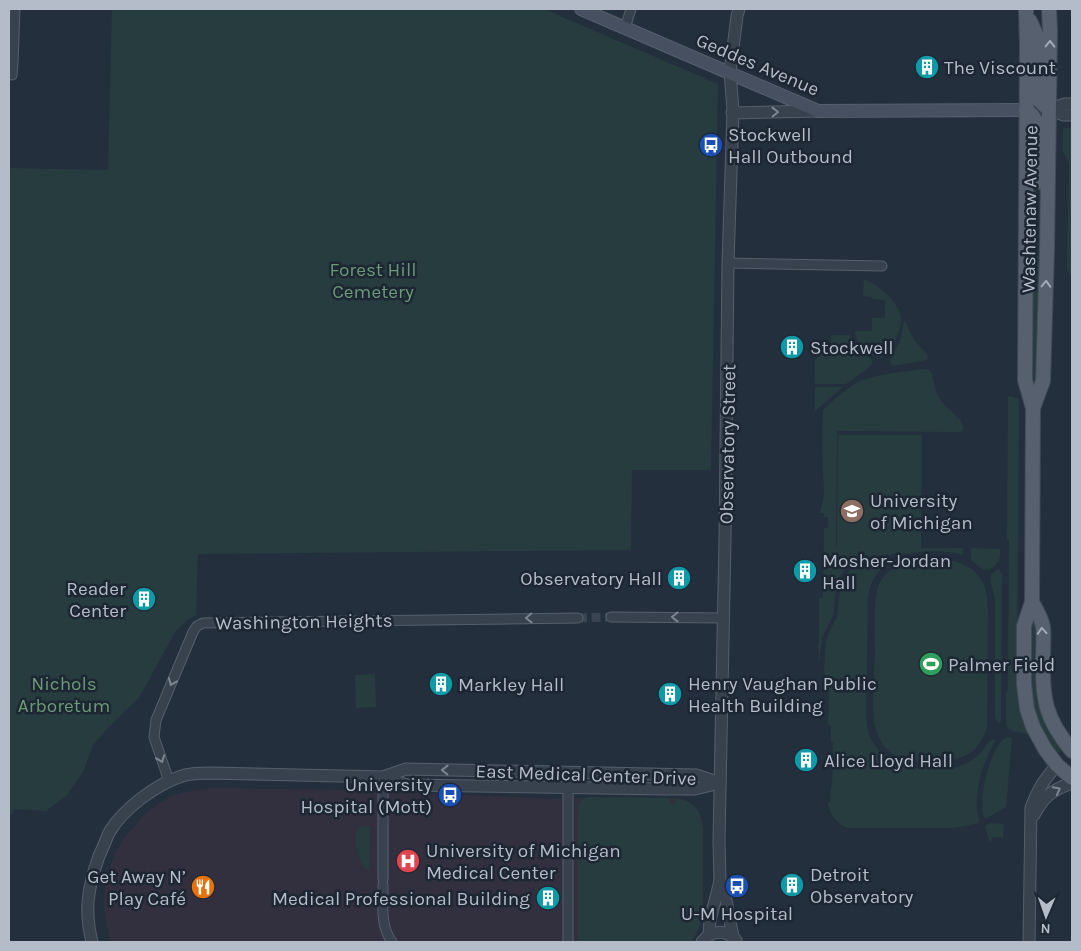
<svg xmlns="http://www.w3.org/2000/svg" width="1081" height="951" viewBox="0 0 1081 951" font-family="Karla,sans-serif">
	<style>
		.medical { fill: #32303f }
		.green { fill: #263c3f }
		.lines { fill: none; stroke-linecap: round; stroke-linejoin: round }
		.minor-tunnel { stroke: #3a4453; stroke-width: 9; stroke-dasharray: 9 4.5; stroke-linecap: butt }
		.minor-casing { stroke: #565f6c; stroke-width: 11 }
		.tertiary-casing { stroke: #565f6c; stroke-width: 13 }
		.secondary-casing { stroke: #565f6c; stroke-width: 14 }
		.primary-casing { stroke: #414a57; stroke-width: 16 }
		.minor { stroke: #38414e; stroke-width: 9 }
		.tertiary { stroke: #38414e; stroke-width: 11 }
		.secondary { stroke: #465061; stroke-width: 12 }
		.primary { stroke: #56606e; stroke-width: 14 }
		.oneway { stroke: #a1aab7 }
		.oneway2 { stroke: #7c8592 }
		.labels { text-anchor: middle; stroke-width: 5; stroke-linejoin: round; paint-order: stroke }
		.street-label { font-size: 19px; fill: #b4bcc9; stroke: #1d2633 }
		.poi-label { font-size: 19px; fill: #b4bcc9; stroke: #1d2633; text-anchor: start }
		.park-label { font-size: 19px; fill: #6b9a76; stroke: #1d2633 }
	</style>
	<rect width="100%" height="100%" fill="#242f3e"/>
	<path class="medical" d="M211,788L348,790L554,799L585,798L589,797L676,798L685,800L696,808L702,818L703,839V912L701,923L692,942H110L104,909L105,887L109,870L116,852L125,837L138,823L140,819L159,803L175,795L191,791Z"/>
	<g class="green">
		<path d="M112,9H544L718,84L711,470H632L631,550L198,554L196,615L187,620L175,632L139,698L111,725L93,745L83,772L67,795L46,811L14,809L9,819V168L108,170Z"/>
		<path d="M1065,128H1072V278L1067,269V263L1069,163L1063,151V130Z"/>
		<path d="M1033,129L1034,131L1040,285L1037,372L1036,379L1034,380L1032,377L1031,368Z"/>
		<path d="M864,279C877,284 900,303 901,318C901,326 898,335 895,341C891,349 888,355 880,358C868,355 855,344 855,331H872V318H885V300L873,299L872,297L863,296Z"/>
		<path d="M905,321L914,340L927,354L928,358L926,360L893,366L890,362L891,359L901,338L903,323Z"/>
		<path d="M831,335H850L854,345L871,359L873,362L867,369L846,384H816L815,382V360L831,343Z"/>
		<path d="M922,369L929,370L931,372C935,382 934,393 942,402C948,411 964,417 963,430L960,432L837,431L836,547H837L838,435H922L921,548H963V555C945,549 918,551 899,555L898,553H895L890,555L872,556L862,558L853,562L844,571L839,578L836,588L833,615L822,638L819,664L818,645L819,643V598H823L824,528H828V517H824V513H820L824,495L822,440L823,411L825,408C833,401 841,393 850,387C870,373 899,373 922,369Z"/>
		<path d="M816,387H843L815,411V388Z"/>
		<path d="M1010,396L1019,399L1017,681C1018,699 1020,717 1028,733L1026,734C1019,732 1007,732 1006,724V692L1008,691L1009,540L1007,539L1008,397Z"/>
		<path d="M971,548L1000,549C1002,559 997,565 989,570L982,569L971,560Z"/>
		<path d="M868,560H884L888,562C876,572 869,584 868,599L866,717L868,732L871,739L879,751L890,761L899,766L909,768L941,769L958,767L969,762L976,757L984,749L989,741L995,739V741C982,765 972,794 979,821L978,823L954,828H849C838,825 828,814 828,802H830L831,786L832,785L833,742H831V725H828L829,686L824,671L826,640L837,616L840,590L843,580L847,573L854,567Z"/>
		<path d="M913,560H945L955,561L972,569L977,574L984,584L987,597L988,612L987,727C978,758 957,761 929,761C916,761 902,761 891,753C881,745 877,734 874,723C872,700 874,676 875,653C875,636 873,598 879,584C886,570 899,563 913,560Z"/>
		<path d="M997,570H1000V573H1002L1001,720L1000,723L997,721L995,718V602C995,592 989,583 991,574Z"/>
		<path d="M1034,622L1035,624C1035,671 1030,710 1061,749L1060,753C1054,751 1051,744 1047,739C1027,705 1030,666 1030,628L1032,623Z"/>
		<path d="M375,674L376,707L356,708L355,675Z"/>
		<path d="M1007,737L1012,738L1006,807L985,819C976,804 990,745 1007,737Z"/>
		<path d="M589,797L670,798V805H672L675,804L676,798C695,802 701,810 703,829V912L701,923L692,942H578V809C579,802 582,799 589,797Z"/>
		<path d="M990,823L1004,824L1003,838L992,837L991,842L989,841L985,826Z"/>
		<path d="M362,826H370L369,870L364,868C358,859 350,832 362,826Z"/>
	</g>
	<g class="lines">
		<path class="minor-tunnel" d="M578,618L611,617"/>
		<g class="minor-casing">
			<g id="minor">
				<path d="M625,28L631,9"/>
				<path d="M12,75L13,63L15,9"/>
				<path d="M728,263L882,266"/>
				<path d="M611,617L724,618"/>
				<path d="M568,772V942"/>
				<path d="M169,781L154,737L156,720L193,632L197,626L203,623L578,618"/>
				<path d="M383,879V777"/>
				<path d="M383,885C383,904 380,926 392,942"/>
			</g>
		</g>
		<g class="tertiary-casing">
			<g id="tertiary">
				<path d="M1026,110H1049L1064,115H1072"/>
				<path d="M1049,110L1064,104H1072"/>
				<path d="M732,113L818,111"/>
				<path d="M383,777L406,769L696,775L720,783"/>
				<path d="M1034,815C1044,796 1052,790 1072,783"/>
				<path d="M709,935L710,920L720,881"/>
				<path d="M733,937L725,895L720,880L719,841L725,539L728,263L733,110L730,72L737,16L739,9"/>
				<path d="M92,942C84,910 88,887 99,856C103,848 106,839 110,831C124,808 157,784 182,776C191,773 200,773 209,773L383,777L406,785L663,789H695L720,783"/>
				<path d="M702,942C711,930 725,929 736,940"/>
				<path d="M1029,942L1031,808C1038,789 1044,780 1057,765"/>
			</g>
		</g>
		<g class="secondary-casing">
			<path id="secondary" d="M581,9L818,111L1026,110"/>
		</g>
		<g class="primary-casing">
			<g id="primary">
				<path d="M1026,9L1027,45L1025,380L1033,408L1032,602L1024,626V684L1027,709L1033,727L1045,749L1057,765L1072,778"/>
				<path d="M1030,21L1038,39V89L1039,100L1049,110"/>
				<path d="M1026,110L1032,115L1037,123L1039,182"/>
				<path d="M1033,408L1043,381L1047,249L1050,30L1049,9"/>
				<path d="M1032,602C1036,609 1042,619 1043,627C1044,637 1043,648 1043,658C1042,699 1045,718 1072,751"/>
			</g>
		</g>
		<use href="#minor" class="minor"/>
		<use href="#tertiary" class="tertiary"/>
		<use href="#secondary" class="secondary"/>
		<use href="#primary" class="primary"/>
	</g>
	<defs><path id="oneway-chevron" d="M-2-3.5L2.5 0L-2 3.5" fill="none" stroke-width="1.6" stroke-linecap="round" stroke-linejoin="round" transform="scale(1.25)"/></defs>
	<g class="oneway">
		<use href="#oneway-chevron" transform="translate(1050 44) rotate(-89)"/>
		<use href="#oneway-chevron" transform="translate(1046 284) rotate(-88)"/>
		<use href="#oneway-chevron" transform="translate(1042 631) rotate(-94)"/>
	</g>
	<g class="oneway2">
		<use href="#oneway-chevron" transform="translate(775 112) rotate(-1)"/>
		<use href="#oneway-chevron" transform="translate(675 617) rotate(180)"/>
		<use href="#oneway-chevron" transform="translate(529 618) rotate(179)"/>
		<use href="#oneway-chevron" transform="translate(172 682) rotate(112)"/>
		<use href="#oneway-chevron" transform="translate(161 759) rotate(70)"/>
		<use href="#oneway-chevron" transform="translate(445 770) rotate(-179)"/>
		<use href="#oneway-chevron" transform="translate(1057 790) rotate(-28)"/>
	</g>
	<defs>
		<g id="building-disc" transform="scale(1.25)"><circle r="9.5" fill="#0f9aa8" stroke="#1d2633"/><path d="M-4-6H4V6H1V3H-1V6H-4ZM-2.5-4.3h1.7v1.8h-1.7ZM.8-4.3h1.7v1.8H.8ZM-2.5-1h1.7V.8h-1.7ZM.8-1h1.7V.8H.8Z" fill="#fff"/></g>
		<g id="bus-disc" transform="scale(1.25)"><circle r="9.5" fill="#1a4fb4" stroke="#1d2633"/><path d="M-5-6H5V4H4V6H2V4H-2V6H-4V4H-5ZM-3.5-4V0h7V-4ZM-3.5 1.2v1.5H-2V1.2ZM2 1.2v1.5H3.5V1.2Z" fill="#fff"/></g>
		<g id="university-disc" transform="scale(1.25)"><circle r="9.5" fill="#8d6e63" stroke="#1d2633"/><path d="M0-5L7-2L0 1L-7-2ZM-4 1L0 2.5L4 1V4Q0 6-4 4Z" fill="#fff"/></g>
		<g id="stadium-disc" transform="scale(1.25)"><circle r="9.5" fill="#2e9e5b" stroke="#1d2633"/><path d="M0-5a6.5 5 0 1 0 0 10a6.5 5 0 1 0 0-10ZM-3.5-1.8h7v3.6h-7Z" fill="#fff"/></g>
		<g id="hospital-disc" transform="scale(1.25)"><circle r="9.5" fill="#e0444e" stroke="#1d2633"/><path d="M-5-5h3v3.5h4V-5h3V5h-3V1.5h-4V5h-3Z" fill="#fff"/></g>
		<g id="restaurant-disc" transform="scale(1.25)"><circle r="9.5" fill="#e8710a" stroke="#1d2633"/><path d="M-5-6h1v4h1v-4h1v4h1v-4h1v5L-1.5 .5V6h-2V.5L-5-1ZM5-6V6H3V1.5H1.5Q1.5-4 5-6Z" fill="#fff"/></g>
	</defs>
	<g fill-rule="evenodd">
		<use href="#building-disc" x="927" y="67"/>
		<use href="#bus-disc" x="711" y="145"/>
		<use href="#building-disc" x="792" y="347"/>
		<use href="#university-disc" x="852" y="511"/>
		<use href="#building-disc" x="805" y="571"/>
		<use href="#building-disc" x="679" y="578"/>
		<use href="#building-disc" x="144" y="599"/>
		<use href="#stadium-disc" x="931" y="664"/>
		<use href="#building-disc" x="441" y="684"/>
		<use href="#building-disc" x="670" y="694"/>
		<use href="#building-disc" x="806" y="760"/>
		<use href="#bus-disc" x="450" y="795"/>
		<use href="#hospital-disc" x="408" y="861"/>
		<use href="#building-disc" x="792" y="885"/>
		<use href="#bus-disc" x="737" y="886"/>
		<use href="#restaurant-disc" x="203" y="887"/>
		<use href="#building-disc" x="548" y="898"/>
	</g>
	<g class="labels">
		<g class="street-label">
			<text transform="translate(758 64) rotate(23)" y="7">Geddes Avenue</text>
			<text transform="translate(1029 209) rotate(-89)" y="7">Washtenaw Avenue</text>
			<text transform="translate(727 444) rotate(-89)" y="7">Observatory Street</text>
			<text transform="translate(304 621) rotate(-1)" y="7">Washington Heights</text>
			<text transform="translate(586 774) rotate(2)" y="7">East Medical Center Drive</text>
		</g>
		<g class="poi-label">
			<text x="944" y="74">The Viscount</text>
			<text x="728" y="141">Stockwell<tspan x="728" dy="22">Hall Outbound</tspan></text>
			<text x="810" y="354">Stockwell</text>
			<text x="870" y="507">University<tspan x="870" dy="22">of Michigan</tspan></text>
			<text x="822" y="567">Mosher-Jordan<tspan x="822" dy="22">Hall</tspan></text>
			<text x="662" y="585" text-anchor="end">Observatory Hall</text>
			<text x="126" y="595" text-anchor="end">Reader<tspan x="126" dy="22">Center</tspan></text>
			<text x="948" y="671">Palmer Field</text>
			<text x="688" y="690">Henry Vaughan Public<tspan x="688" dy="22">Health Building</tspan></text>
			<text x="458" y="691">Markley Hall</text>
			<text x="824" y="767">Alice Lloyd Hall</text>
			<text x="432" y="791" text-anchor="end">University<tspan x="432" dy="22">Hospital (Mott)</tspan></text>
			<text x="426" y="857">University of Michigan<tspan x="426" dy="22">Medical Center</tspan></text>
			<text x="810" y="881">Detroit<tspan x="810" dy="22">Observatory</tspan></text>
			<text x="186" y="883" text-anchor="end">Get Away N’<tspan x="186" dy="22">Play Café</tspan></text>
			<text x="530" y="905" text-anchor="end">Medical Professional Building</text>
			<text x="737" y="920" text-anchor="middle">U-M Hospital</text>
		</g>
		<g class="park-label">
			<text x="373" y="276">Forest Hill<tspan x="373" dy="22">Cemetery</tspan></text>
			<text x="64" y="690">Nichols<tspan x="64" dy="22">Arboretum</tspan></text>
		</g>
	</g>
	<rect width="1081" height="951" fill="none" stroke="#b4bcc9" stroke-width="20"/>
	<g transform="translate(1046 916) rotate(182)" stroke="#1d2633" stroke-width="4" paint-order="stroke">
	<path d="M0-4L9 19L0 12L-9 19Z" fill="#b4bcc9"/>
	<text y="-8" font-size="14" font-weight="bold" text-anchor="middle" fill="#b4bcc9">N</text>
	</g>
</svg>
